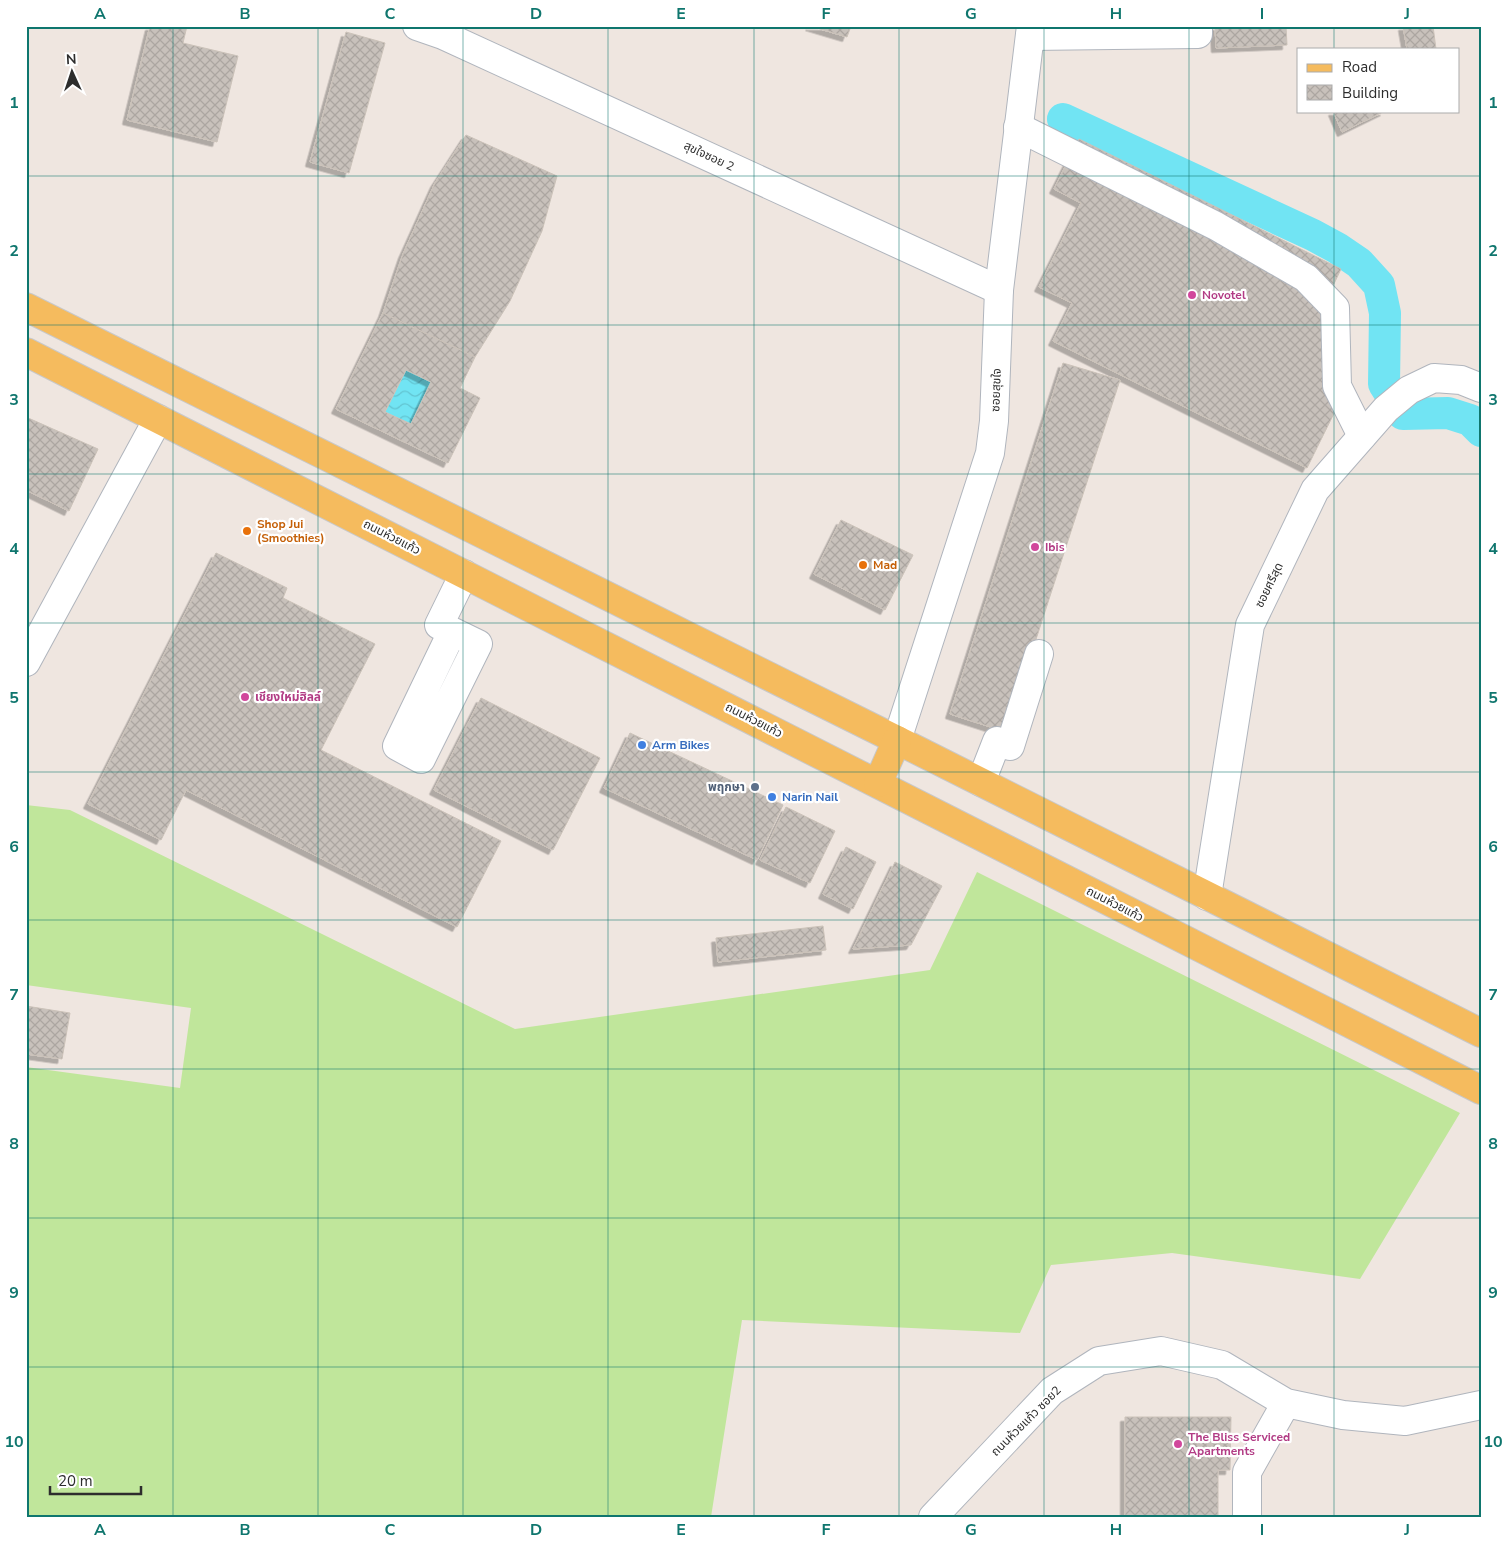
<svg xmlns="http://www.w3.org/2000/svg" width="1507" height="1543" viewBox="0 0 1507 1543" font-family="'Nunito Sans','Noto Sans Thai',sans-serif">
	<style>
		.grass { fill: #c0e69b }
		.water { fill: url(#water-waves) }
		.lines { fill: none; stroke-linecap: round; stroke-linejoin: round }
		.canal { stroke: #71e4f3; stroke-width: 32 }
		.building { fill: url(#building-cross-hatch); stroke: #cbc2b9; fill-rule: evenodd; filter: url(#shadow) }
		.minor-casing { stroke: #b0b5bd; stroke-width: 30 }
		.major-casing { stroke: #c8c8c8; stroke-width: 30 }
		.minor { stroke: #fff; stroke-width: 28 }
		.major { stroke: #f5bb5e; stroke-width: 28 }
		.grid { fill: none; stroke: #0f766e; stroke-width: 1; stroke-opacity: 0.55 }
		.hotel-dot { fill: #d1479c; stroke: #fff; stroke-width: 2 }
		.food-dot { fill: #e8710a; stroke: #fff; stroke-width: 2 }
		.shop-dot { fill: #3f7fe0; stroke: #fff; stroke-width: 2 }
		.service-dot { fill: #5c6f8a; stroke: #fff; stroke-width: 2 }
		.labels { text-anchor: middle; stroke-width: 4.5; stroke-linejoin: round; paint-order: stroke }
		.street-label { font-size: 12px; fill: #2d2d2d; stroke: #fff }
		.hotel-label { font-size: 12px; font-weight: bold; fill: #b23c85; stroke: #fff; text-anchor: start }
		.food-label { font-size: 12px; font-weight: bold; fill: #c56008; stroke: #fff; text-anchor: start }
		.shop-label { font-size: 12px; font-weight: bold; fill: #366cbe; stroke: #fff; text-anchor: start }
		.service-label { font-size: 12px; font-weight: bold; fill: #4e5e75; stroke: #fff; text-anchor: end }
		.neatline { fill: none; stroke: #0f766e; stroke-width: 2 }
		.grid-label { font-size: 16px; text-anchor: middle; font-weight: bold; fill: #0f766e }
	</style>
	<defs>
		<pattern id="water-waves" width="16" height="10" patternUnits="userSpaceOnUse" patternTransform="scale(1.25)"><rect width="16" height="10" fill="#71e4f3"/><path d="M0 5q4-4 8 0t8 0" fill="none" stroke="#62c4d1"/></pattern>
		<pattern id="building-cross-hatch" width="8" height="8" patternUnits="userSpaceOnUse" patternTransform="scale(1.25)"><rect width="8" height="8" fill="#c8c1bb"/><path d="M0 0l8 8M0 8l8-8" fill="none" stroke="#aca6a1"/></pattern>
		<filter id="shadow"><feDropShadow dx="-4.5" dy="4.5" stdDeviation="0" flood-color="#0004"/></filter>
	</defs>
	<rect width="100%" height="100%" fill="#efe6e0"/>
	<path class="grass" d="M26,805L70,810L515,1029L930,970L977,872L1460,1113L1360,1279L1172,1253L1051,1265L1020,1333L742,1320L711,1517H26V1067L180,1088L191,1008L26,985Z"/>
	<path class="water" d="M406,370L431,382L411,424L385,412Z"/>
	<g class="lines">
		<path class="canal" d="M1063,119L1313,235L1337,248L1359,263L1379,285L1385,313L1384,384L1403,414L1448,413L1470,420L1481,431"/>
	</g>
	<g class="building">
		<path d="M150,26H187L183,43L238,56L217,142L127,120Z"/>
		<path d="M810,26H851L847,37Z"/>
		<path d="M1215,26H1286L1287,45L1216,48Z"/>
		<path d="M1403,26H1433L1436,49H1407Z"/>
		<path d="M346,32L385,43L349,173L310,162Z"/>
		<path d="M1333,111H1385L1342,132Z"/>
		<path d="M466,135L557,176L542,231L510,301L475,357L383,313L403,254L435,183Z"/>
		<path d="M1079,139L1341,269L1323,307L1346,319L1321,369L1349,383L1307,468L1053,341L1072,303L1039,287L1081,203L1054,189Z"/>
		<path d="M383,313L475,357L460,388L480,398L448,463L336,409ZM406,370L431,382L411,424L385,412Z"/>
		<path d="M1063,363L1120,380L1006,732L950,714Z"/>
		<path d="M26,417L98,449L69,511L26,490Z"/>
		<path d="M841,520L913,555L885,610L814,574Z"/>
		<path d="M216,553L287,588L283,598L375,644L321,750L501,841L457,927L186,790L161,840L88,804Z"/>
		<path d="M481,698L600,758L553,850L434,790Z"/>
		<path d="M630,733L783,805L757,860L604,788Z"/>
		<path d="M786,807L835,831L810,883L760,860Z"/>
		<path d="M846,847L876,862L853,909L823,894Z"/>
		<path d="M895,862L942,886L911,945L853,949Z"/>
		<path d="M823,926L826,950L718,962L716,938Z"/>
		<path d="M26,1006L70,1013L62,1059L26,1054Z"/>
		<path d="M1125,1417H1231L1230,1470H1218V1517H1125Z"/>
	</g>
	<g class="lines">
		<g class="minor-casing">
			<g id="minor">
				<path d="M417,26L443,35L999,290"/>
				<path d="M1030,36L1198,34V26"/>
				<path d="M1018,127L1216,226L1306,278L1335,308L1337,386L1362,436"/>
				<path d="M452,632L397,746L421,759L478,644L439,625L464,574"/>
				<path d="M26,662L158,419"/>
				<path d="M897,740L990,453L994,421L999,290L1031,26"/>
				<path d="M981,782L997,741L1010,746L1039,654"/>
				<path d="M1207,896L1250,625L1315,490L1386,409L1409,390L1434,378L1461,380L1481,388"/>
				<path d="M933,1517L1052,1391L1099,1361L1161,1351L1222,1365L1286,1403L1343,1415L1405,1421L1481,1405"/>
				<path d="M1247,1517V1472L1286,1403"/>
			</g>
		</g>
		<g class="major-casing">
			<g id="major">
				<path d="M26,307L897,740L1481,1033"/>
				<path d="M26,352L1481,1090"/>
				<path d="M878,783L897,740"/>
			</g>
		</g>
		<use href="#minor" class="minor"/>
		<use href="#major" class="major"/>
	</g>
	<path class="grid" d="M173,26V1517M318,26V1517M463,26V1517M608,26V1517M754,26V1517M899,26V1517M1044,26V1517M1189,26V1517M1334,26V49M1334,111V1517M26,176H1481M26,325H1481M26,474H1481M26,623H1481M26,772H1481M26,920H1481M26,1069H1481M26,1218H1481M26,1367H1481"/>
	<g class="hotel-dot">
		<circle cx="1192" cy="295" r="5"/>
		<circle cx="1035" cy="547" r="5"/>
		<circle cx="245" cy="697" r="5"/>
		<circle cx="1178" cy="1444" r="5"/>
	</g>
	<g class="food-dot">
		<circle cx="247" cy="531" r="5"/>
		<circle cx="863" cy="565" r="5"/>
	</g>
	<g class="shop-dot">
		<circle cx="642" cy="745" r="5"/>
		<circle cx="772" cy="797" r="5"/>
	</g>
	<circle class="service-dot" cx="755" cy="787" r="5"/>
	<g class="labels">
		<g class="street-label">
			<text transform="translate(709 156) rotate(25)" y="4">สุขใจซอย 2</text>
			<text transform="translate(996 390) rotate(-88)" y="4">ซอยสุขใจ</text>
			<text transform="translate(392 537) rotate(27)" y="4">ถนนห้วยแก้ว</text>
			<text transform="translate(1269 585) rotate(-64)" y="4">ซอยศรีสุด</text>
			<text transform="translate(754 720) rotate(27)" y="4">ถนนห้วยแก้ว</text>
			<text transform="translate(1115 904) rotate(27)" y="4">ถนนห้วยแก้ว</text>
			<text transform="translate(1026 1421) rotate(-45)" y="4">ถนนห้วยแก้ว ซอย2</text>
		</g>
		<g class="hotel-label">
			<text x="1202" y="299">Novotel</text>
			<text x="1045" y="551">Ibis</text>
			<text x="255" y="701">เชียงใหม่ฮิลล์</text>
			<text x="1188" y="1441">The Bliss Serviced<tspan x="1188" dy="14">Apartments</tspan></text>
		</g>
		<g class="food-label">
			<text x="257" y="528">Shop Jui<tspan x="257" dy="14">(Smoothies)</tspan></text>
			<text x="873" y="569">Mad</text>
		</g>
		<g class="shop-label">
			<text x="652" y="749">Arm Bikes</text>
			<text x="782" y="801">Narin Nail</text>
		</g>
		<g class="service-label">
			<text x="745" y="791">พฤกษา</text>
		</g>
	</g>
	<rect width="1507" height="1543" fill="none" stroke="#ffffff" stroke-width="55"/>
	<rect x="1297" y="48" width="162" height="65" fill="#ffffff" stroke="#ababab"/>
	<rect x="1307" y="64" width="25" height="8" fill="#f5bb5e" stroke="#ababab"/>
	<text x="1342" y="72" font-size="15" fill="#2d2d2d">Road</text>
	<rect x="1307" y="85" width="25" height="15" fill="url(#building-cross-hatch)" stroke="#ababab"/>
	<text x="1342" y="98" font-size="15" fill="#2d2d2d">Building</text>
	<g transform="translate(72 72) rotate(357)" stroke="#ffffff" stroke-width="4" paint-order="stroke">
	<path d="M0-4L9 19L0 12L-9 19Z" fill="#2d2d2d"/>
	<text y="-8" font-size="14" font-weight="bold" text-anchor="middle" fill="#2d2d2d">N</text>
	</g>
	<path d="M50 1486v8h91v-8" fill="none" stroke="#2d2d2d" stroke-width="2.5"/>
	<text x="58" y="1486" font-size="15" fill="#2d2d2d" stroke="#ffffff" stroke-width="4" paint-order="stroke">20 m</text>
	<rect x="28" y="28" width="1452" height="1488" class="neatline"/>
	<g class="grid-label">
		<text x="100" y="19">A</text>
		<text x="245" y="19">B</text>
		<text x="390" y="19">C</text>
		<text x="536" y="19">D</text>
		<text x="681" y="19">E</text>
		<text x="826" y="19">F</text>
		<text x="971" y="19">G</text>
		<text x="1116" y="19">H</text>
		<text x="1262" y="19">I</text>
		<text x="1407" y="19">J</text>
		<text x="14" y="108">1</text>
		<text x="1493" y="108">1</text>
		<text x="14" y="256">2</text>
		<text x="1493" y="256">2</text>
		<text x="14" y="405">3</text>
		<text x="1493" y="405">3</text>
		<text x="14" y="554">4</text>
		<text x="1493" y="554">4</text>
		<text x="14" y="703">5</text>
		<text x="1493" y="703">5</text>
		<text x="14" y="852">6</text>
		<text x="1493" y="852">6</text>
		<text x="14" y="1000">7</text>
		<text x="1493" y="1000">7</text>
		<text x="14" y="1149">8</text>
		<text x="1493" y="1149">8</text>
		<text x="14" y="1298">9</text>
		<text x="1493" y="1298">9</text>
		<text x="14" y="1447">10</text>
		<text x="1493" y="1447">10</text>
		<text x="100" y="1535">A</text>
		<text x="245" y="1535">B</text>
		<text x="390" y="1535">C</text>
		<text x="536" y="1535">D</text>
		<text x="681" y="1535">E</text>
		<text x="826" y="1535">F</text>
		<text x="971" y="1535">G</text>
		<text x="1116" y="1535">H</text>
		<text x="1262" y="1535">I</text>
		<text x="1407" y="1535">J</text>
	</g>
</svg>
